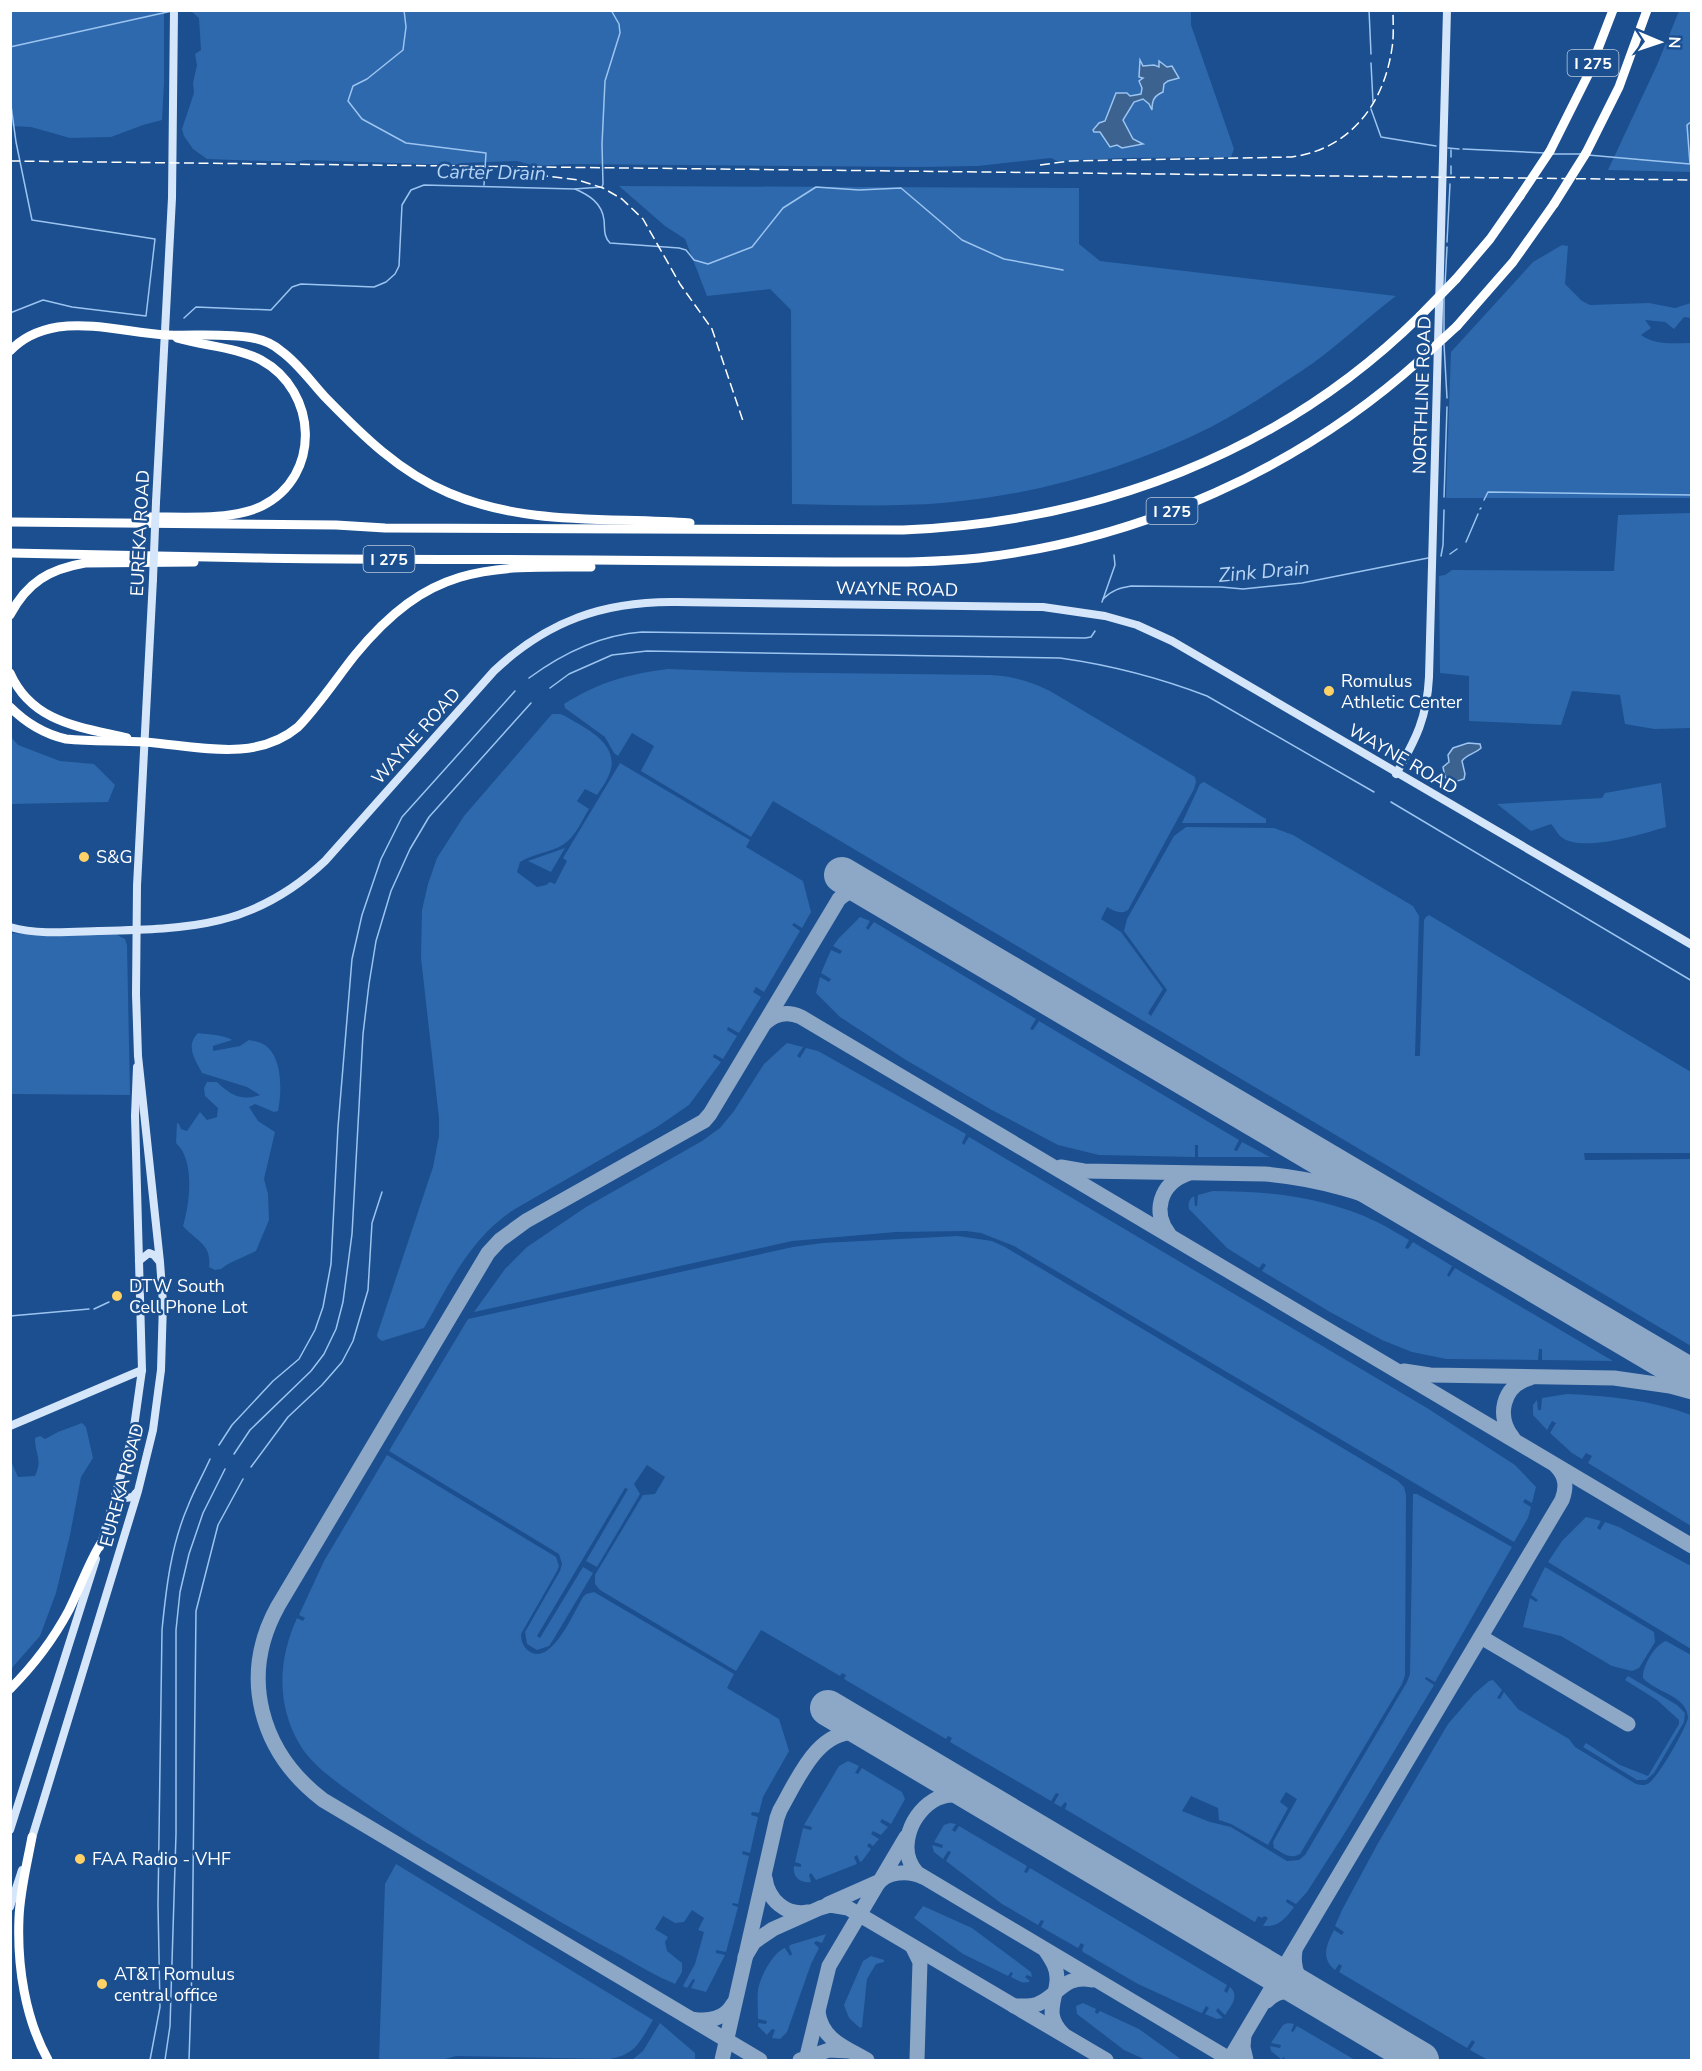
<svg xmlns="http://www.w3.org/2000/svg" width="1702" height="2071" viewBox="0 0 1702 2071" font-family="'Nunito Sans',sans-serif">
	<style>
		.green { fill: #2e69ad }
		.water { fill: #3c6290; stroke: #9cc4f0; stroke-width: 1.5 }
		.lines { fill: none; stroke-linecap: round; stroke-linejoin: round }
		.stream { stroke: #9cc4f0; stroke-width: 1.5 }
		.taxiway { stroke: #8da7c7; stroke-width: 15 }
		.runway { stroke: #8da7c7; stroke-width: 36 }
		.secondary { stroke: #d6e6fa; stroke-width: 8 }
		.highway { stroke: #fff; stroke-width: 9 }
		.rail { stroke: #fff; stroke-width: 1.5; stroke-dasharray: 10 4.5; stroke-linecap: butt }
		.secondary-bridge { stroke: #d6e6fa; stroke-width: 8 }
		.highway-bridge { stroke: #fff; stroke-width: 9 }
		.poi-dot { fill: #ffd166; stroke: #1b4f8f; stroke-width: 2 }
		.labels { text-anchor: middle; stroke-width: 5; stroke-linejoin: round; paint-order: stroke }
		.shield { fill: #1b4f8f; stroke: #bbcadd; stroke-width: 1.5 }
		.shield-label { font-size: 16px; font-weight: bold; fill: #fff }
		.street-label { font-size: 18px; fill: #fff; stroke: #1b4f8f }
		.poi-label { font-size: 18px; fill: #fff; stroke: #1b4f8f; text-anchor: start }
		.water-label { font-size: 20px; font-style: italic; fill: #b5d3f5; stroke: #1b4f8f }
	</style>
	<rect width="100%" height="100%" fill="#1b4f8f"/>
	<g class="green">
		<path d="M1191,10V25L1234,149L1231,157L1123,158L1057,161L1051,158L978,166L921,167L570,164L535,166L517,161L461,163L454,165L306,160L295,162L207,159L193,149L184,136L182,129L194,93L193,83L197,65L195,54L201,50L199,18L191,11Z"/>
		<path d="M10,11H164V84L162,120L143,125L111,137L70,138L31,127L11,126Z"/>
		<path d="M1679,11H1691V172L1608,170L1657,65Z"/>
		<path d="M619,186L1079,188V244L1100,261L1396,296C1364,320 1334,350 1300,372C1271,391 1242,411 1211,427C1127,469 1036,495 942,503C892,507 842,505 792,504L791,310L770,289L707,296L685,239L665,226Z"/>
		<path d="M1562,245L1568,246L1565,284L1582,301L1590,305L1649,303L1675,308L1691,303V318L1684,317L1674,329L1665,322L1645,320L1651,328L1641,335C1657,346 1673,343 1691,343V498H1446L1451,352L1533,262Z"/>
		<path d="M1691,513V728L1654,729L1625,724L1620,695L1572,691L1561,725L1469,721V676L1440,673L1439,576L1445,575L1452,570L1614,571L1618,515Z"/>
		<path d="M668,669L751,672L990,675C1012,676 1030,681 1050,691L1195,777L1196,782L1194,789L1128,910C1121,915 1114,911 1107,907L1101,919L1121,932L1163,989L1148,1013L1151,1016L1167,990L1124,931L1127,919L1174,836L1186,827L1274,828L1293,835L1413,906L1419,916L1415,1056H1420L1424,920L1426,917L1429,915L1691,1072V1153H1584L1585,1160L1691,1159V1346L773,801L751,837L641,771L654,746L632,733L618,756L614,753L605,737L565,708L564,704C599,682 628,674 668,669Z"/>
		<path d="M552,714H560L565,716C585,728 622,744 609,775C606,782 601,789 597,795L585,789L577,801L589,809C582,820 576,836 564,844C551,853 534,853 520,862L517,872L537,887L546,885L550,882L555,884L567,861L563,858L620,763L750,840L746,847L803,881L811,912L802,928L794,923L792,925L800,931L764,992L756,987L753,992L761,997L739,1033L728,1027L727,1030L737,1036L723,1059L714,1054L713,1057L721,1062L689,1105L657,1127L515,1209C471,1237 449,1284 424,1328L382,1341L378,1338L377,1335L433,1167L439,1136V1118L421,958L422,910L428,884L437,858L464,816Z"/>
		<path d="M11,737L18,745L60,761L94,764L115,785L108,802L11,804Z"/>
		<path d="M1204,782L1266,819V823H1182L1200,784Z"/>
		<path d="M1661,783L1666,827C1642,834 1580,854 1560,836C1557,833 1554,827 1551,824L1531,831L1497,804L1602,798L1605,793Z"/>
		<path d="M565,848L551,872L528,861Z"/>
		<path d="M860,917L870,921L866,928L868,930L874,922L1036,1019L1030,1029L1033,1030L1039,1021L1239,1140L1234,1150L1237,1151L1242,1142L1270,1157H1198V1145H1195V1157L1099,1155L1058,1145L990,1109L906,1060L840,1017L816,993L820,977L829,982L831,979L821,973L831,950L840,954L842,951L833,946L839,938Z"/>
		<path d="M11,933L34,935H117L125,939L127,945L130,1095L11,1094Z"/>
		<path d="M198,1033C210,1035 222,1034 232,1040L213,1046V1051L240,1046L249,1040C254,1041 259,1042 263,1044C283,1055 282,1092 278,1111L274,1112L255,1104L249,1107L258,1121L275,1132L264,1179L268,1194L269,1220L256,1251L228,1264L221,1269L215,1270L209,1267C212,1244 196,1241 183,1226C190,1203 195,1160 176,1143L177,1123L179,1124L181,1129L187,1131L200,1112L207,1120L217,1117L218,1108L205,1096L204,1088L207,1082H217C229,1094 242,1102 260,1095L247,1087L202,1073C195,1059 185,1046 198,1033Z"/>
		<path d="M787,1043L803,1047L797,1056L800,1058L806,1048L818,1051L966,1134L962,1143L964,1145L969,1137L1427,1408L1515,1465L1536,1487L1532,1503L1525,1499L1523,1502L1531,1507L1528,1518L1514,1542L1014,1246L981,1233L966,1231L896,1232L792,1241L474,1312L505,1269L527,1247L586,1207L702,1141L720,1128L734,1111L764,1064Z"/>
		<path d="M1213,1191C1269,1191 1325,1197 1377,1222C1388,1227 1398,1234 1409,1240L1405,1248L1408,1249L1413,1242L1452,1266L1447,1275L1449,1277L1455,1268L1613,1361L1542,1360V1349H1539L1538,1360L1446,1359L1412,1352L1382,1340L1330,1312L1262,1271L1266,1265L1263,1263L1259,1268L1227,1248L1189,1209C1188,1204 1189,1199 1194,1196L1195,1206H1197L1198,1195Z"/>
		<path d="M958,1236L992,1241L1005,1247L1398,1481L1404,1487L1406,1495L1405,1675L1402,1684L1300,1854C1290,1860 1283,1853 1274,1848L1273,1842L1297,1799L1286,1792L1280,1802L1288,1808L1268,1845L1231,1824L1219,1820L1218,1808L1191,1796L1182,1811L1210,1822L1231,1827L1287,1861L1299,1860L1305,1855L1311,1845L1407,1682L1410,1674L1413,1494H1417L1512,1547L1435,1682L1426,1677L1425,1679L1434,1685L1346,1831L1307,1892L1296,1904L1287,1899L1286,1902L1294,1907C1285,1919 1279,1927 1263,1926L1268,1918L1264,1916L1262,1918L1258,1916L1255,1922L1065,1809L1067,1804L1065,1802L1061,1807L1054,1803L1059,1794L1056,1793L1051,1801L950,1742L952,1738L948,1736L946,1739L844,1679L846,1675L842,1673L840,1676L761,1630L736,1671L600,1590L595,1584V1575L643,1495L655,1494L665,1477L647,1465L634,1484L640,1494L597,1567L586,1561L628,1489L625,1488L537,1636L540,1638L583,1567L593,1573L553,1640L549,1646L537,1650L527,1644L525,1632L560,1571L562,1564L559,1554L389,1451L468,1319L793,1247L823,1243Z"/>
		<path d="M1567,1394C1610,1396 1651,1400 1691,1415V1526L1588,1463L1592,1456L1586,1453L1582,1459L1572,1453L1550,1433L1556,1423L1552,1421L1547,1430L1533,1415V1405L1537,1400L1538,1410H1541L1542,1398Z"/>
		<path d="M82,1423L86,1427L93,1458L81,1477L70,1535L56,1593L40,1636L11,1669V1461L18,1477L35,1476C43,1459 35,1455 35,1438L40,1436L45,1439L58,1432Z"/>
		<path d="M387,1455L556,1557L559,1566L557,1571L521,1634C521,1642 524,1649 532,1653C553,1662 574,1612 583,1597L586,1594L594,1592L734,1674L727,1688L779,1719L789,1751L763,1797L759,1813L752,1812L751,1815L758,1817L750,1853L743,1851L742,1854L749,1856L738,1904L733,1903L732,1905L738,1907L726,1952L716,1950V1953L725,1955L706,1992L691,1988L695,1980L693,1979L687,1988L683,1986L695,1964L704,1932L698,1930L704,1918L692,1910L684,1922L675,1923L663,1916L655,1929L668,1937L665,1942L667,1951L682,1963V1972L675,1984C656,1976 639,1966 622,1956C582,1935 543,1912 503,1888C452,1858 401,1829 353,1794C334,1780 312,1765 300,1745C276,1704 278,1660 297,1618L303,1621L305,1618L299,1615L324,1561Z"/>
		<path d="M1586,1517L1601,1521L1597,1528L1600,1530L1605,1522L1619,1527L1691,1566V1649L1548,1562L1562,1541Z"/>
		<path d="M1545,1567L1654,1632L1655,1642L1639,1668L1632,1671L1612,1666L1561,1636L1523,1627L1530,1598L1536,1602L1538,1600L1531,1595Z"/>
		<path d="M1666,1641L1691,1655V2060H1488L1470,2050L1475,2042L1472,2040L1467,2048L1339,1972L1342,1966L1339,1964L1335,1970C1320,1958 1327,1944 1334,1930L1342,1935L1344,1932L1335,1926L1342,1910L1377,1845L1448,1724L1474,1694L1489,1681L1493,1680L1502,1690L1497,1698L1500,1699L1504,1692L1518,1709L1569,1739L1575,1747L1636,1784C1641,1785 1645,1786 1649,1783C1659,1776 1685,1730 1688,1718C1687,1695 1656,1693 1643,1678C1642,1667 1655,1644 1666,1641Z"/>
		<path d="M1628,1676L1677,1705L1685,1713L1684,1722L1654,1773L1646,1780H1637L1583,1747L1586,1743L1620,1765L1648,1776L1679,1724V1720L1657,1700L1625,1680Z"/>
		<path d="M848,1761L859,1766L855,1773L858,1774L862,1768L902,1792L905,1799L891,1824L882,1819L880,1822L888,1827L881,1835L873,1831L871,1834L879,1839L873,1846L869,1843L867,1846L871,1849L862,1861L860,1862L857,1855L854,1857L857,1864L816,1880L811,1873L809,1875L811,1882C801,1884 792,1877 794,1866L801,1867V1864L795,1862L803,1828L811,1830L812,1827L804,1825L839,1766Z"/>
		<path d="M950,1823L956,1824L952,1830L955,1832L959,1826L1027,1866L1024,1872L1027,1873L1030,1868L1227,1985L1224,1991L1227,1993L1230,1987C1240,1996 1231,2006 1225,2015L1218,2008L1216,2011L1223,2018L1217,2019L1205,2014L1209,2008L1206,2006L1202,2013L1199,2012L1138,1984L1083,1952L1082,1950L1084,1945L1081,1943L1078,1948L1041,1927L1044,1921L1041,1920L1038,1925L1002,1904L946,1861L951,1852L948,1851L943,1859L934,1852L932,1845L942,1848L943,1845L934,1842L944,1825Z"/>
		<path d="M396,1864L653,2020C640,2041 636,2055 609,2059L456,2056L441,2060H379L385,1884Z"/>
		<path d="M923,1906L972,1928L1031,1972L1032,1977L1027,1975L1025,1977L1030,1981C1024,1985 1017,1980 1011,1977L1013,1973L1011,1972L1008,1976L1006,1975L963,1954L914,1918Z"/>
		<path d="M826,1934L822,1943L816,1941L814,1943L819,1948L811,1964L787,2032L780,2039L772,2038L775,2030L772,2029L767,2035L758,2026V2023L766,2024L767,2021L758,2019C758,2009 757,1999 758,1990C760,1977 773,1952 785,1948L790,1956L792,1954L789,1947L790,1945Z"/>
		<path d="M871,1956L884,1960V1962L876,1964L867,1979L862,2027L860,2028L849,2018L844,2005L863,1961Z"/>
		<path d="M1083,2003L1096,2009L1095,2012L1097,2014L1100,2011L1139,2029L1182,2060H1146L1124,2050L1077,2014L1076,2006Z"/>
		<path d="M660,2023L695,2053V2060H632L643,2051Z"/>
		<path d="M1288,2023L1294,2024L1291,2031L1293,2032L1297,2026L1355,2060H1283L1285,2058L1283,2057L1282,2060L1271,2051L1270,2046L1280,2048L1281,2045L1271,2043L1283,2025Z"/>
	</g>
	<g class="water">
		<path d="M1140,60L1143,66L1154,65L1159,67V61L1167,67L1172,66L1179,78L1168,81L1164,84L1163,92C1154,96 1152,100 1152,110L1149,104L1143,99L1134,102L1123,120L1133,139L1143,144L1122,148L1117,145L1110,147L1100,132H1094L1093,130L1099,123L1105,121L1116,93H1127L1130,96L1141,94L1142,88L1139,81L1143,78L1139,77Z"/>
		<path d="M1468,743L1480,744L1481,748C1475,754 1467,754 1462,761L1465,774L1464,779L1451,783L1445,777L1443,767L1449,762L1448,755L1453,748Z"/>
	</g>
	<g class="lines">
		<g class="stream">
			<path d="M404,10L406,27L403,50L367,79L353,86L348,101L362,119L406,143L486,153L484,185"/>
			<path d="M1369,10L1371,54"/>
			<path d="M10,47L172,11"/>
			<path d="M1371,63L1373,102"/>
			<path d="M10,98L16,142L32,220L155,239L146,316L72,307L43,300L10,313"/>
			<path d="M1371,109L1381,137L1436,146"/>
			<path d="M1448,148L1459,149"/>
			<path d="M1463,149L1545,153"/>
			<path d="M1552,154H1581"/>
			<path d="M1588,155L1690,164L1687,125L1692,121"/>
			<path d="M1451,157V150"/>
			<path d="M1451,174V166"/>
			<path d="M575,189C589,195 602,203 604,220C605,228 603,236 610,243L679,248L686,250L694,260L708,264L752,247L783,208L816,187L859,190L901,188L962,240L1004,259L1063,270"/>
			<path d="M1447,242L1450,184"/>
			<path d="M1445,285L1447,247"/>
			<path d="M184,318L196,307L271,310L292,287L301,284L374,287L386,282L395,274L399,266L402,205L411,190L424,185L574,189L602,187L603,184L602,144L605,81L620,33L619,24L611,10"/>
			<path d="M1444,333V296"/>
			<path d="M1444,344L1447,398"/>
			<path d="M1444,497L1447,407"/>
			<path d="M1484,500L1488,492L1692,495"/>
			<path d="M1480,509L1481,508"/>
			<path d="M1466,542L1478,514"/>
			<path d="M1450,554L1457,549"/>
			<path d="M1441,556L1443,545L1444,510"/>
			<path d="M1103,599C1112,590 1120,588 1131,586L1221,587L1243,589L1302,583L1428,558"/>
			<path d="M1102,602L1115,565L1114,555"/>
			<path d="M529,678C563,653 600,635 642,632L1085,638L1091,637L1095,631"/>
			<path d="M550,688L569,674L612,655L647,651L1060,658C1110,665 1160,678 1207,696L1374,792"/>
			<path d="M1391,802L1692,981"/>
			<path d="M94,1309L109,1302"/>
			<path d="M10,1316L89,1309"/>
			<path d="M219,1445L232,1425L273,1381L299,1359L315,1330L323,1307L331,1264L338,1127L352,959L362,915L381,859L402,817L515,691"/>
			<path d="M234,1454L250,1430L311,1371L324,1354L336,1329L343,1302L352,1234L363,1034L369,984L376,941L391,891L410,849L429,817L531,703"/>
			<path d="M251,1467L288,1417L322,1385L342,1362L353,1341L368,1290L372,1223L382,1192"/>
			<path d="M150,2060L160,2007L158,1905L162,1630C166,1589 171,1545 188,1506C194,1490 203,1475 210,1459"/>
			<path d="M165,2060L170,2026L176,1834V1630L180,1592L189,1554L203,1513L225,1469"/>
			<path d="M189,2060L192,1969L196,1611L218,1525L243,1479"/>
		</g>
		<g class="taxiway">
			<path d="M765,1023C776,1013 788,1011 801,1017L1692,1546"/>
			<path d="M1061,1167L1084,1171L1265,1174C1323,1179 1366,1194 1420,1215"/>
			<path d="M1169,1234C1152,1212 1160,1184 1187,1174"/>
			<path d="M1404,1371L1430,1375L1614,1378L1670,1386L1692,1392"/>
			<path d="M1513,1438C1496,1417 1502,1386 1530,1378"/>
			<path d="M1481,1637L1628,1724"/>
			<path d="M980,1798C966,1796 952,1792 938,1798C911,1811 896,1849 917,1873L1231,2060"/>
			<path d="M765,1878C768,1900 786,1916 808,1912"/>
			<path d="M828,1904L880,1881L906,1837"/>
			<path d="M912,1946L920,1962L917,2060"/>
			<path d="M1295,1950C1292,1969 1299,1981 1312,1995"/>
			<path d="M1046,1951C1052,1960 1058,1969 1057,1981C1055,2002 1044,2015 1063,2034"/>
			<path d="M745,1957L754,1942L773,1929L820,1908L830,1905L848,1908L1106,2060"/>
			<path d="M1267,2001C1281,1986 1300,1991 1317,1999"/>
			<path d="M1014,2006C1022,2006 1030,2007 1038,2004C1059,1995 1064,1974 1092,1980"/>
			<path d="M818,2012C822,2040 845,2047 867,2060"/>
			<path d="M692,2019C708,2022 725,2019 733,2004"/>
			<path d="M1244,2035L1243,2047L1246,2060"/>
			<path d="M722,2060L777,1818L780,1810C797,1781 818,1726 861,1733C870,1735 879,1739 888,1743"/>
			<path d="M760,2060L323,1800C260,1752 239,1676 278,1606L488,1253L500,1240L526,1221L704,1121L710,1114L839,899C850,889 860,887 873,893"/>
			<path d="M800,2060L829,2050L849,2051"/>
			<path d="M806,2060L829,1966L877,1885C886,1871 909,1870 923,1877"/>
			<path d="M1229,2060L1562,1500C1567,1487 1566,1476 1556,1466"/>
		</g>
		<g class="runway">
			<path d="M842,875L1692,1377"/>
			<path d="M828,1708L1421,2060"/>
		</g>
		<g class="secondary">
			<path d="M156,502L172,198L174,10"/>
			<path d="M1396,774C1416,739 1427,718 1429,677L1447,10"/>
			<path d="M10,927C38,935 69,932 98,931C189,929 254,928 325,861L494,671C547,621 604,601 676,602L1043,607L1105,616L1137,625L1172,641L1692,945"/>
			<path d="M139,1261L149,1253L154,1255L159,1261"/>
			<path d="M10,1426L142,1370"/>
			<path d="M118,1488L119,1494L125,1498L133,1497L136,1493"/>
			<path d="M100,1547L133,1434L142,1370L135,1116L137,1067"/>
			<path d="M10,1830L96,1559"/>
			<path d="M31,1841L138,1491L153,1430L161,1370L163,1303L160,1262L138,1056L136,994L137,886L153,579"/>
			<path d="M10,1907L22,1870"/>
		</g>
		<g class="highway">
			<path d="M1550,151L1588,75L1613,10"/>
			<path d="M1586,153L1619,87L1647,10"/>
			<path d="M1456,279L1490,239L1520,196"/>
			<path d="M1457,326L1513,262L1554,204"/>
			<path d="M10,351C23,337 40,330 58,327C94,322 131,333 167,335C195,336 224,333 253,338C263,340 273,344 281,351C298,363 311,382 325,397C362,435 399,472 449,493C526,526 609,517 690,523"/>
			<path d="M139,517C175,516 229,522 262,506C322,476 318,391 261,360C237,347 203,346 177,338"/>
			<path d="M10,522L336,525L385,528L903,530C1097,522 1280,454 1420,316"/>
			<path d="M10,553C94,554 177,556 260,558C370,560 480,559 590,560C671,561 752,562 833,562C882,562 931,563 979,558C1142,539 1299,469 1421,359"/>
			<path d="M10,615C27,582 50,569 85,563L194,562"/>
			<path d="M10,673C32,723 81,727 127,738"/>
			<path d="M10,707C27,724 44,734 66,739C93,742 119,740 145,742C197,746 255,763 298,727C319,705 336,679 355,655C428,566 483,566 591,567"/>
			<path d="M10,1689C34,1665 53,1640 69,1610C80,1588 88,1564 101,1543"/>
			<path d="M32,1837C27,1864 20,1891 19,1918C17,1966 25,2018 48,2060"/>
		</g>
		<g class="rail">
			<path d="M10,161L1692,180"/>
			<path d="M1040,165L1070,161L1292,157C1350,149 1384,104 1392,48C1394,36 1393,23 1393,10"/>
			<path d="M538,175L578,180L603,188L622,199L643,219L680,284L712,329L743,421"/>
		</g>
		<path class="secondary-bridge" d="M153,579L156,502"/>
		<g class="highway-bridge">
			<path d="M1520,196L1550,151"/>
			<path d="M1554,204L1586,153"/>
			<path d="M1420,316L1456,279"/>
			<path d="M1421,359L1457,326"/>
		</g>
	</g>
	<g class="poi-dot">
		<circle cx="1329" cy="691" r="6"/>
		<circle cx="84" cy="857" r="6"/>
		<circle cx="117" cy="1296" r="6"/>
		<circle cx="80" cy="1859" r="6"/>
		<circle cx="102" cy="1984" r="6"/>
	</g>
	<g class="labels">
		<g class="shield">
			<rect x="1567.5" y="50" width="51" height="26" rx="4.5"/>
			<rect x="1146.5" y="498" width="51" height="26" rx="4.5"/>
			<rect x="363.5" y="546" width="51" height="26" rx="4.5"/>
		</g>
		<g class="shield-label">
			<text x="1593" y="69">I 275</text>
			<text x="1172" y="517">I 275</text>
			<text x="389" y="565">I 275</text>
		</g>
		<g class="street-label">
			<text transform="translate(1422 395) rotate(-88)" y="6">NORTHLINE ROAD</text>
			<text transform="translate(140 533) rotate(-87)" y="6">EUREKA ROAD</text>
			<text transform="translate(897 589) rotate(1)" y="6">WAYNE ROAD</text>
			<text transform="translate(416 736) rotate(-48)" y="6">WAYNE ROAD</text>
			<text transform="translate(1403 759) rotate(30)" y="6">WAYNE ROAD</text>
			<text transform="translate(122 1485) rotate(-75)" y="6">EUREKA ROAD</text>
		</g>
		<g class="poi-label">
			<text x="1341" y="687">Romulus<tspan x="1341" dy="21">Athletic Center</tspan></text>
			<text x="96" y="863">S&amp;G</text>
			<text x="129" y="1292">DTW South<tspan x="129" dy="21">Cell Phone Lot</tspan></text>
			<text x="92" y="1865">FAA Radio - VHF</text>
			<text x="114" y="1980">AT&amp;T Romulus<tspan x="114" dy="21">central office</tspan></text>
		</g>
		<g class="water-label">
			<text transform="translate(491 172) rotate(1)" y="7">Carter Drain</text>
			<text transform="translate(1264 571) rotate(-5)" y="7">Zink Drain</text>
		</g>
	</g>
	<rect width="1702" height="2071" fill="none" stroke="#ffffff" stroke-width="24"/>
	<g transform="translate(1660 42) rotate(92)" stroke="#1b4f8f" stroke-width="4.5" paint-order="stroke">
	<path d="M0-4.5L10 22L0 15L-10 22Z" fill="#ffffff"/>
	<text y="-9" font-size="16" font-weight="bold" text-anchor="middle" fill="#ffffff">N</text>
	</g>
</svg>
